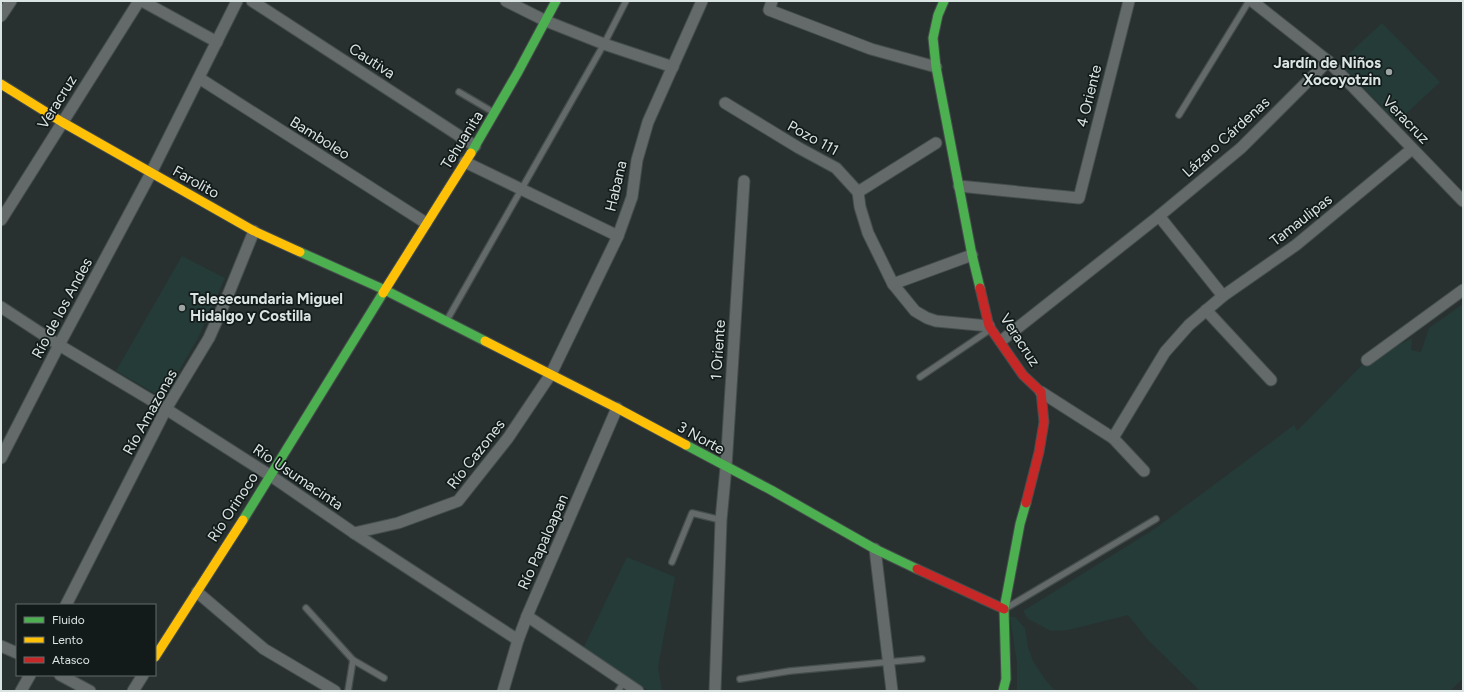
<svg xmlns="http://www.w3.org/2000/svg" width="1464" height="692" viewBox="0 0 1464 692" font-family="Figtree,sans-serif">
	<style>
		.built { fill: #243b38 }
		.lines { fill: none; stroke-linecap: round; stroke-linejoin: round }
		.lane-casing { stroke: #454d4c; stroke-width: 8 }
		.street-casing { stroke: #454d4c; stroke-width: 13 }
		.fast-casing { stroke: #454d4c; stroke-width: 11 }
		.slow-casing { stroke: #454d4c; stroke-width: 11 }
		.jam-casing { stroke: #454d4c; stroke-width: 11 }
		.lane { stroke: #636a69; stroke-width: 5.5 }
		.street { stroke: #636a69; stroke-width: 11 }
		.fast { stroke: #4caf50; stroke-width: 9 }
		.slow { stroke: #ffc107; stroke-width: 9 }
		.jam { stroke: #c62828; stroke-width: 9 }
		.poi-dot { fill: #9ca5a4; stroke: #131b1a; stroke-width: 1.5 }
		.labels { text-anchor: middle; stroke-width: 3.5; stroke-linejoin: round; paint-order: stroke }
		.street-label { font-size: 15px; fill: #dae4e2; stroke: #131b1a }
		.poi-label { font-size: 15px; font-weight: bold; fill: #dae4e2; stroke: #131b1a; text-anchor: end }
	</style>
	<rect width="100%" height="100%" fill="#283130"/>
	<g class="built">
		<path d="M1382,23L1440,82L1397,122L1339,63Z"/>
		<path d="M182,256L225,278L198,338L163,398L116,371Z"/>
		<path d="M1463,304V678L1450,691H1200L1148,640L1128,615L1068,630L1051,631L1028,619L1023,611L1156,528L1294,425L1297,431L1363,364L1412,338L1411,350L1421,352L1429,328Z"/>
		<path d="M627,557L675,577L658,667L662,691H649L583,649Z"/>
		<path d="M1010,617H1015L1025,628L1028,647L1033,661L1045,679L1055,691H1017V663Z"/>
	</g>
	<g class="lines">
		<g class="lane-casing">
			<g id="lane">
				<path d="M459,92L493,112"/>
				<path d="M1179,115L1249,1"/>
				<path d="M447,320L604,44L626,1"/>
				<path d="M920,377L991,329"/>
				<path d="M672,562L692,513L721,520"/>
				<path d="M1008,607L1156,519"/>
				<path d="M306,608L353,660L384,678"/>
				<path d="M740,679L790,671L922,659"/>
				<path d="M348,691L353,660"/>
				<path d="M618,691L624,682"/>
			</g>
		</g>
		<g class="street-casing">
			<g id="street">
				<path d="M142,1L217,42"/>
				<path d="M252,1L475,146"/>
				<path d="M506,1L546,21L604,44L673,67"/>
				<path d="M772,1L769,10L871,49L936,67"/>
				<path d="M1252,1L1328,61L1463,201"/>
				<path d="M1,16L11,1"/>
				<path d="M199,78L426,223"/>
				<path d="M725,103L799,148L836,168L858,192L860,207L868,233L893,284L915,311L927,318L936,321L989,326"/>
				<path d="M465,162L618,236"/>
				<path d="M959,186L1079,198L1129,1"/>
				<path d="M858,192L936,143"/>
				<path d="M1159,216L1223,296"/>
				<path d="M1,220L139,1"/>
				<path d="M893,284L972,255"/>
				<path d="M1,307L59,345L166,409L271,476L354,533L518,640"/>
				<path d="M1206,310L1271,380"/>
				<path d="M1001,341L1159,216L1241,148L1328,61"/>
				<path d="M1367,360L1463,290"/>
				<path d="M1041,392L1113,438L1144,471"/>
				<path d="M1113,438L1165,352L1189,325L1223,296L1296,245L1412,149"/>
				<path d="M1,458L59,345L151,173L237,1"/>
				<path d="M354,533L398,523L458,501L508,438L551,374L618,236L632,197L637,160L648,122L702,1"/>
				<path d="M875,549L892,691"/>
				<path d="M197,592L264,649L335,691"/>
				<path d="M66,605L166,409L209,338L228,295L254,231"/>
				<path d="M527,616L638,691"/>
				<path d="M1,646L17,653"/>
				<path d="M60,675L90,691"/>
				<path d="M21,691L30,675"/>
				<path d="M133,691L143,675"/>
				<path d="M503,691L518,640L527,616L617,408"/>
				<path d="M715,691L721,520L726,467L744,181"/>
			</g>
		</g>
		<g class="fast-casing">
			<g id="fast">
				<path d="M944,1L938,15L933,38L936,67L972,255L980,288"/>
				<path d="M471,153L518,72L556,1"/>
				<path d="M300,252L385,290L485,341"/>
				<path d="M686,445L771,490L875,549L917,569"/>
				<path d="M243,520L383,293"/>
				<path d="M1003,691L1006,679L1004,609L1020,524L1026,503"/>
			</g>
		</g>
		<g class="slow-casing">
			<g id="slow">
				<path d="M1,84L62,122L254,231L300,252"/>
				<path d="M383,293L471,153"/>
				<path d="M485,341L617,408L686,445"/>
				<path d="M155,657L243,520"/>
			</g>
		</g>
		<g class="jam-casing">
			<g id="jam">
				<path d="M980,288L989,326L1023,375L1041,392L1044,422L1039,452L1026,503"/>
				<path d="M917,569L1004,609"/>
			</g>
		</g>
		<use href="#lane" class="lane"/>
		<use href="#street" class="street"/>
		<use href="#fast" class="fast"/>
		<use href="#slow" class="slow"/>
		<use href="#jam" class="jam"/>
	</g>
	<g class="poi-dot">
		<circle cx="1389" cy="72" r="4"/>
		<circle cx="182" cy="308" r="4"/>
	</g>
	<g class="labels">
		<g class="street-label">
			<text transform="translate(372 61) rotate(33)" y="5">Cautiva</text>
			<text transform="translate(1089 96) rotate(-76)" y="5">4 Oriente</text>
			<text transform="translate(57 102) rotate(-58)" y="5">Veracruz</text>
			<text transform="translate(1406 120) rotate(46)" y="5">Veracruz</text>
			<text transform="translate(1226 137) rotate(-42)" y="5">Lázaro Cárdenas</text>
			<text transform="translate(320 138) rotate(32)" y="5">Bamboleo</text>
			<text transform="translate(813 138) rotate(29)" y="5">Pozo 111</text>
			<text transform="translate(462 140) rotate(-58)" y="5">Tehuanita</text>
			<text transform="translate(196 182) rotate(29)" y="5">Farolito</text>
			<text transform="translate(616 186) rotate(-77)" y="5">Habana</text>
			<text transform="translate(1301 220) rotate(-38)" y="5">Tamaulipas</text>
			<text transform="translate(62 308) rotate(-62)" y="5">Río de los Andes</text>
			<text transform="translate(1020 340) rotate(57)" y="5">Veracruz</text>
			<text transform="translate(718 350) rotate(-86)" y="5">1 Oriente</text>
			<text transform="translate(150 412) rotate(-61)" y="5">Río Amazonas</text>
			<text transform="translate(701 438) rotate(29)" y="5">3 Norte</text>
			<text transform="translate(476 454) rotate(-52)" y="5">Río Cazones</text>
			<text transform="translate(298 477) rotate(34)" y="5">Río Usumacinta</text>
			<text transform="translate(233 507) rotate(-57)" y="5">Río Orinoco</text>
			<text transform="translate(543 542) rotate(-66)" y="5">Río Papaloapan</text>
		</g>
		<g class="poi-label">
			<text x="1381" y="68">Jardín de Niños<tspan x="1381" dy="17">Xocoyotzin</tspan></text>
			<text x="190" y="304" text-anchor="start">Telesecundaria Miguel<tspan x="190" dy="17">Hidalgo y Costilla</tspan></text>
		</g>
	</g>
	<rect width="1464" height="692" fill="none" stroke="#dae4e2" stroke-width="4"/>
	<rect x="16" y="604" width="140" height="72" fill="#131b1a" stroke="#636b6a"/>
	<rect x="24" y="617" width="20" height="6" fill="#4caf50" stroke="#636b6a"/>
	<text x="52" y="624" font-size="12" fill="#dae4e2">Fluido</text>
	<rect x="24" y="637" width="20" height="6" fill="#ffc107" stroke="#636b6a"/>
	<text x="52" y="644" font-size="12" fill="#dae4e2">Lento</text>
	<rect x="24" y="657" width="20" height="6" fill="#c62828" stroke="#636b6a"/>
	<text x="52" y="664" font-size="12" fill="#dae4e2">Atasco</text>
</svg>
